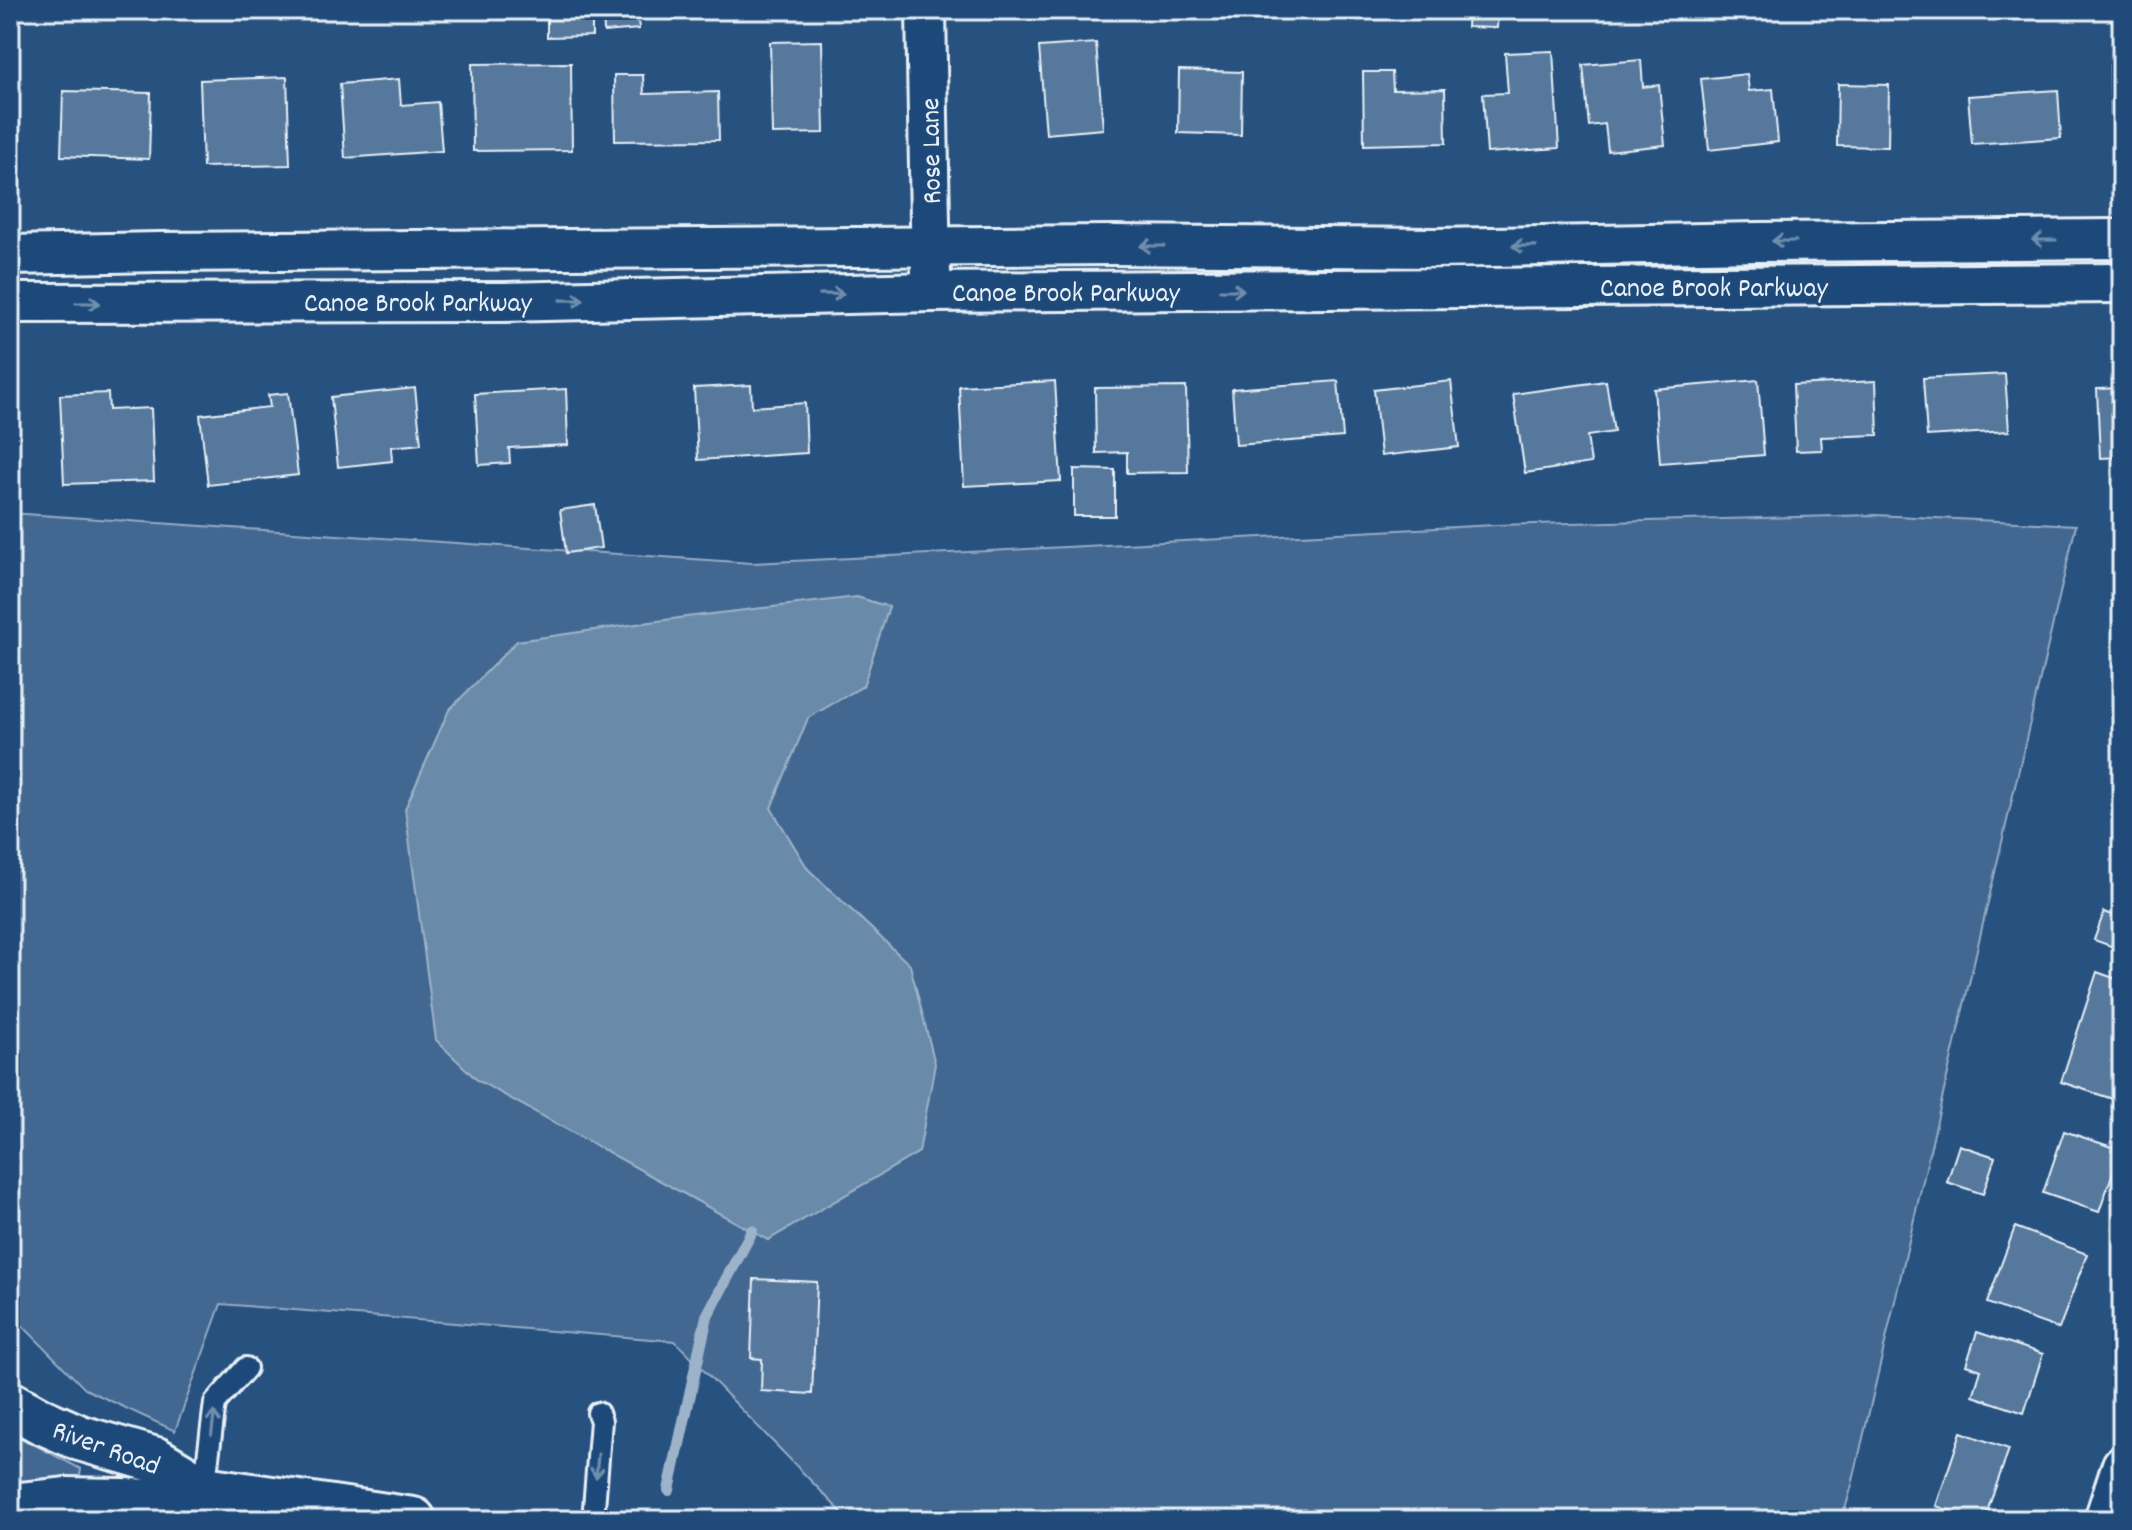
<svg xmlns="http://www.w3.org/2000/svg" width="2132" height="1530" viewBox="0 0 2132 1530" font-family="Dekko,sans-serif">
	<style>
		.green { fill: #436891; stroke: #96acc4; stroke-width: 2 }
		.water { fill: #6b8aaa; stroke: #9db3c9; stroke-width: 2 }
		.lines { fill: none; stroke-linecap: round; stroke-linejoin: round }
		.stream { stroke: #9db3c9; stroke-width: 12 }
		.building { fill: #57789d; stroke: #e8f1f8; stroke-width: 2 }
		.service-casing { stroke: #e8f1f8; stroke-width: 26 }
		.minor-casing { stroke: #e8f1f8; stroke-width: 44 }
		.primary-casing { stroke: #e8f1f8; stroke-width: 50 }
		.service { stroke: #1f4a7a; stroke-width: 20 }
		.minor { stroke: #1f4a7a; stroke-width: 38 }
		.primary { stroke: #1f4a7a; stroke-width: 44 }
		.oneway { stroke: #6f8dac }
		.labels { text-anchor: middle; stroke-width: 6; stroke-linejoin: round; paint-order: stroke }
		.street-label { font-size: 28px; fill: #e8f1f8; stroke: #1f4a7a }
	</style>
	<rect width="100%" height="100%" fill="#27517f"/>
	<filter id="ink" filterUnits="userSpaceOnUse"><feTurbulence type="fractalNoise" baseFrequency=".0125" numOctaves="2"/><feDisplacementMap in="SourceGraphic" scale="16" xChannelSelector="R" yChannelSelector="G"/><feConvolveMatrix kernelMatrix="1 2 1 2 8 2 1 2 1" color-interpolation-filters="sRGB"/></filter>
	<g filter="url(#ink)">
		<g class="green">
			<path d="M10,513L752,563L1495,525L1875,515L2076,525L1852,1485L1842,1520H849L675,1341L221,1304L175,1431L85,1389L13,1316L10,1310Z"/>
			<path d="M10,1432L81,1469L79,1482L10,1484Z"/>
		</g>
		<path class="water" d="M857,597L889,607L863,686L808,718L771,808L808,869L910,965L935,1064L919,1152L768,1240L477,1080L436,1040L405,809L449,710L517,641L686,617Z"/>
		<g class="lines">
			<path class="stream" d="M669,1490L707,1316L752,1231"/>
		</g>
		<g class="building">
			<path d="M547,10H592V36L547,37Z"/>
			<path d="M603,10H637L639,29L604,32Z"/>
			<path d="M1468,10H1498L1497,28L1467,27Z"/>
			<path d="M822,41L824,133L772,134L770,42Z"/>
			<path d="M1096,43L1103,129L1046,134L1039,47Z"/>
			<path d="M1553,51L1559,148L1487,153L1483,94L1508,93L1505,53Z"/>
			<path d="M1641,60L1643,87L1659,85L1665,145L1608,151L1605,124L1589,126L1583,65Z"/>
			<path d="M571,63L572,150L473,151L472,64Z"/>
			<path d="M2110,65H2122V144H2112Z"/>
			<path d="M1179,70L1242,72L1241,135L1178,133Z"/>
			<path d="M1363,72H1392L1393,90L1445,89L1446,143L1364,145Z"/>
			<path d="M1747,74L1749,91L1773,89L1778,142L1709,150L1701,79Z"/>
			<path d="M614,75H643L644,94L718,92L719,140L615,141Z"/>
			<path d="M287,77L290,165L203,167L200,80Z"/>
			<path d="M399,79L401,105L438,102L442,151L345,158L340,84Z"/>
			<path d="M1838,84L1889,85L1888,147L1837,146Z"/>
			<path d="M17,88L22,161L10,162V89Z"/>
			<path d="M2058,90L2061,138L1972,144L1968,96Z"/>
			<path d="M63,91L151,93L149,159L61,156Z"/>
			<path d="M2005,374L2009,431L1927,436L1923,378Z"/>
			<path d="M1758,380L1764,455L1660,463L1654,389Z"/>
			<path d="M1055,381L1061,481L964,486L959,386Z"/>
			<path d="M1338,381L1343,437L1236,445L1232,389Z"/>
			<path d="M1451,381L1459,447L1381,456L1374,390Z"/>
			<path d="M1606,381L1614,432L1587,436L1591,463L1525,473L1513,394Z"/>
			<path d="M1876,381L1878,435L1821,437L1822,450L1796,451L1793,385Z"/>
			<path d="M751,385L752,407L805,403L807,453L698,460L694,388Z"/>
			<path d="M1186,387L1188,472L1127,473V452L1096,453L1095,388Z"/>
			<path d="M415,388L421,444L391,447L392,461L338,467L331,397Z"/>
			<path d="M2122,388V457L2100,458L2097,389Z"/>
			<path d="M566,389L568,445L509,448L510,463L479,465L475,394Z"/>
			<path d="M10,391H13L17,445H10Z"/>
			<path d="M108,393L109,410L151,408L154,481L64,484L60,395Z"/>
			<path d="M288,393L298,475L208,485L200,415L270,407L268,395Z"/>
			<path d="M1074,469L1115,470V516H1074Z"/>
			<path d="M595,505L601,548L566,553L560,510Z"/>
			<path d="M2104,912L2122,918V950L2094,940Z"/>
			<path d="M2097,972L2122,981V1102L2061,1082Z"/>
			<path d="M2064,1131L2121,1150L2099,1212L2043,1193Z"/>
			<path d="M1959,1145L1995,1157L1983,1194L1947,1182Z"/>
			<path d="M2015,1227L2087,1254L2059,1329L1987,1303Z"/>
			<path d="M754,1279L817,1282L812,1394L761,1391L762,1359L751,1358Z"/>
			<path d="M1977,1332L2043,1354L2024,1413L1973,1396L1981,1370L1966,1365Z"/>
			<path d="M1961,1432L2009,1449L1984,1520H1976L1936,1506Z"/>
		</g>
		<g class="lines">
			<g class="service-casing">
				<g id="service">
					<path d="M204,1489L215,1403L246,1368"/>
					<path d="M593,1520L601,1421L598,1413"/>
				</g>
			</g>
			<g class="minor-casing">
				<g id="minor">
					<path d="M926,10L931,274"/>
					<path d="M10,255L159,252L1113,245L1435,248L1758,242L2122,239"/>
					<path d="M10,303L503,302L931,292L2122,283"/>
					<path d="M2104,1520L2122,1465"/>
				</g>
			</g>
			<g class="primary-casing">
				<g id="primary">
					<path d="M10,1404L39,1420L80,1438L156,1460L204,1489L413,1520"/>
					<path d="M10,1506L66,1500L170,1502L204,1489"/>
				</g>
			</g>
			<use href="#service" class="service"/>
			<use href="#minor" class="minor"/>
			<use href="#primary" class="primary"/>
		</g>
		<defs><path id="oneway-shaft" d="M-6 0H5M1.5-3L5.5 0L1.5 3" fill="none" stroke-width="1.6" stroke-linecap="round" stroke-linejoin="round" transform="scale(2)"/></defs>
		<g class="oneway">
			<use href="#oneway-shaft" transform="translate(2044 240) rotate(180)"/>
			<use href="#oneway-shaft" transform="translate(1784 241) rotate(180)"/>
			<use href="#oneway-shaft" transform="translate(1152 246) rotate(-180)"/>
			<use href="#oneway-shaft" transform="translate(1524 246) rotate(179)"/>
			<use href="#oneway-shaft" transform="translate(1232 290)"/>
			<use href="#oneway-shaft" transform="translate(832 294) rotate(-1)"/>
			<use href="#oneway-shaft" transform="translate(572 300) rotate(-1)"/>
			<use href="#oneway-shaft" transform="translate(88 303)"/>
			<use href="#oneway-shaft" transform="translate(213 1423) rotate(-83)"/>
			<use href="#oneway-shaft" transform="translate(597 1466) rotate(95)"/>
		</g>
	</g>
	<g class="labels">
		<g class="street-label">
			<text transform="translate(929 151) rotate(-91)" y="10">Rose Lane</text>
			<text x="1714" y="296">Canoe Brook Parkway</text>
			<text x="1066" y="301">Canoe Brook Parkway</text>
			<text x="418" y="311">Canoe Brook Parkway</text>
			<text transform="translate(107 1446) rotate(20)" y="10">River Road</text>
		</g>
	</g>
	<rect width="2132" height="1530" fill="none" stroke="#1f4a7a" stroke-width="40"/>
	<rect x="20" y="20" width="2092" height="1490" fill="none" stroke="#e8f1f8" stroke-width="3" filter="url(#ink)"/>
</svg>
